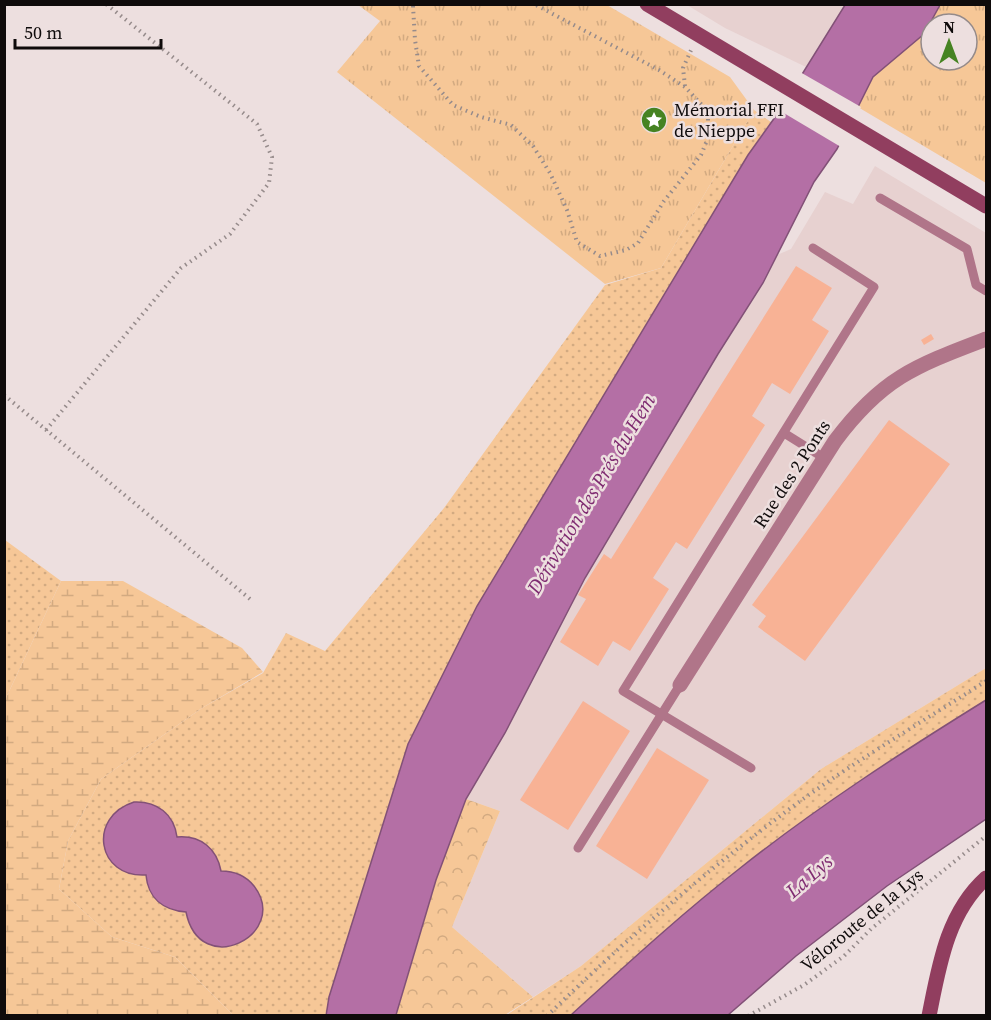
<svg xmlns="http://www.w3.org/2000/svg" width="991" height="1020" viewBox="0 0 991 1020" font-family="'Source Serif 4',serif">
	<style>
		.built { fill: #e7d1d0 }
		.grass { fill: url(#grass-dots) }
		.forest { fill: url(#forest-crowns) }
		.wetland { fill: url(#wetland-marsh) }
		.park { fill: url(#park-tufts); fill-rule: evenodd }
		.water { fill: #b46fa5; stroke: #825177; stroke-width: 1.5 }
		.pier { fill: #eddfdf }
		.building { fill: #f8b295 }
		.lines { fill: none; stroke-linecap: round; stroke-linejoin: round }
		.path { stroke: #968b8b; stroke-width: 4; stroke-dasharray: 1.5 4.5; stroke-linecap: butt }
		.lane { stroke: #b07589; stroke-width: 9 }
		.street { stroke: #b07589; stroke-width: 15 }
		.secondary { stroke: #913e5f; stroke-width: 15 }
		.labels { text-anchor: middle; stroke-width: 5; stroke-linejoin: round; paint-order: stroke }
		.poi-label { font-size: 18px; fill: #0f0b0b; stroke: #eddfdf; text-anchor: start }
		.street-label { font-size: 18px; fill: #0f0b0b; stroke: #eddfdf }
		.water-label { font-size: 20px; font-style: italic; fill: #7f2b71; stroke: #eddfdf }
	</style>
	<defs>
		<pattern id="grass-dots" width="8" height="8" patternUnits="userSpaceOnUse" patternTransform="scale(1.5)"><rect width="8" height="8" fill="#f6c797"/><path d="M2 2h.1M6 6h.1" fill="none" stroke="#d2aa81" stroke-width="1.8" stroke-linecap="round"/></pattern>
		<pattern id="forest-crowns" width="20" height="18" patternUnits="userSpaceOnUse" patternTransform="scale(1.5)"><rect width="20" height="18" fill="#f6c797"/><path d="M2 6a3 3 0 1 1 6 0M12 15a3 3 0 1 1 6 0" fill="none" stroke="#d2aa81"/></pattern>
		<pattern id="wetland-marsh" width="20" height="14" patternUnits="userSpaceOnUse" patternTransform="scale(1.5)"><rect width="20" height="14" fill="#f6c797"/><path d="M1 5h8M5 5V1M11 12h8M15 12V8" fill="none" stroke="#d2aa81"/></pattern>
		<pattern id="park-tufts" width="24" height="20" patternUnits="userSpaceOnUse" patternTransform="scale(1.5)"><rect width="24" height="20" fill="#f6c797"/><path d="M3 7l-1-3M5 7V3M7 7l1-3M15 17l-1-3M17 17v-4M19 17l1-3" fill="none" stroke="#d2aa81"/></pattern>
	</defs>
	<rect width="100%" height="100%" fill="#eddfdf"/>
	<g class="built">
		<path d="M687,5H845L806,67L725,28Z"/>
		<path d="M875,166L986,233V668L821,769L581,966L533,997L452,927L500,811L466,799L505,733L585,578L718,354L763,283L777,255L791,249L825,192L853,204Z"/>
	</g>
	<g class="grass">
		<path d="M754,110L771,122L748,155L477,606L408,744L329,997L326,1015H233L175,957L112,937L59,889L68,841L101,779L202,708L263,673L286,633L325,651L444,508L605,285L661,268Z"/>
		<path d="M5,540L61,581L5,700Z"/>
		<path d="M986,668V700C902,752 817,807 739,869C680,915 626,965 571,1015L505,1016L581,966L821,769Z"/>
	</g>
	<path class="forest" d="M466,799L500,811L452,927L533,997L505,1015L396,1016L436,880Z"/>
	<path class="wetland" d="M61,581H123L242,648L263,672L202,708L101,779L68,841L59,889L112,937L175,957L233,1015H5V700Z"/>
	<g class="park">
		<path d="M358,5H607L730,77L754,110L661,268L605,284L337,72L380,21Z"/>
		<path d="M903,5H986V183L846,100ZM931,24H967V60H931Z"/>
	</g>
	<g class="water">
		<path d="M845,5H940L924,34L873,77L837,149L814,182L763,283L718,354L585,578L505,733L466,799L436,880L396,1015L326,1016L329,997L408,744L477,606L748,155L778,113Z"/>
		<path d="M986,700V819L887,886L796,956L728,1015H571C626,965 680,915 739,869C817,807 902,752 986,700Z"/>
		<path d="M134,802C157,801 174,814 177,837C201,835 217,849 221,871C234,871 246,876 254,886C291,934 200,981 186,912C163,910 148,898 146,875C97,878 87,817 134,802Z"/>
	</g>
	<path class="pier" d="M800,72L861,107L841,147L777,109Z"/>
	<g class="building">
		<path d="M796,266L832,288L812,320L829,331L790,394L772,383L752,416L765,425L687,549L676,542L653,578L669,589L630,651L613,641L598,666L560,642L586,599L578,595L604,554L611,559Z"/>
		<path d="M931,334L934,339L924,345L921,340Z"/>
		<path d="M889,420L950,464L805,661L758,627L766,616L752,605Z"/>
		<path d="M583,701L630,731L568,830L520,800Z"/>
		<path d="M657,748L709,780L647,879L596,846Z"/>
	</g>
	<g class="lines">
		<g class="path">
			<path d="M413,6L415,40L419,66L453,105L481,117L511,125L533,146L550,173L567,210L577,242L600,256L626,250L638,243L664,201L701,155L708,138V116L702,105L685,87L659,70L534,4"/>
			<path d="M685,86L683,68L692,48"/>
			<path d="M4,395L250,599"/>
			<path d="M46,430L181,268L230,234L269,183L272,157L257,124L106,4"/>
			<path d="M547,1016C627,938 713,865 803,799C862,757 925,720 986,681"/>
			<path d="M748,1016L804,985L844,956L871,929L986,836"/>
		</g>
		<g class="lane">
			<path d="M880,198L967,249L976,285L986,291"/>
			<path d="M784,433L824,458"/>
			<path d="M751,768L623,691L874,287L813,248"/>
			<path d="M578,848L680,685"/>
		</g>
		<path class="street" d="M680,685L835,441C882,378 915,366 986,339"/>
		<g class="secondary">
			<path d="M647,4L986,206"/>
			<path d="M929,1016C939,966 947,913 986,878"/>
		</g>
	</g>
	<defs>
		<g id="sight-disc" transform="scale(1.35)"><circle r="9.5" fill="#468322" stroke="#eddfdf"/><path d="M0-6L1.8-2.2L6-1.7L2.9 1.2L3.7 5.4L0 3.3L-3.7 5.4L-2.9 1.2L-6-1.7L-1.8-2.2Z" fill="#fff"/></g>
	</defs>
	<g fill-rule="evenodd">
		<use href="#sight-disc" x="654" y="120"/>
	</g>
	<g class="labels">
		<g class="poi-label">
			<text x="674" y="116">Mémorial FFI<tspan x="674" dy="21">de Nieppe</tspan></text>
		</g>
		<g class="street-label">
			<text transform="translate(792 474) rotate(-57)" y="6">Rue des 2 Ponts</text>
			<text transform="translate(862 920) rotate(-39)" y="6">Véloroute de la Lys</text>
		</g>
		<g class="water-label">
			<text transform="translate(591 494) rotate(-59)" y="7">Dérivation des Prés du Hem</text>
			<text transform="translate(809 876) rotate(-41)" y="7">La Lys</text>
		</g>
	</g>
	<rect width="991" height="1020" fill="none" stroke="#0f0b0b" stroke-width="12"/>
	<g transform="translate(949 42)"><circle r="28" fill="#eddfdf" stroke="#948a8a" stroke-width="1.5"/>
	<path d="M0-4.5L10 22L0 15L-10 22Z" fill="#468322"/>
	<text y="-9" font-size="16" font-weight="bold" text-anchor="middle" fill="#0f0b0b">N</text>
	</g>
	<path d="M15 39v9h146v-9" fill="none" stroke="#0f0b0b" stroke-width="3"/>
	<text x="24" y="39" font-size="18" fill="#0f0b0b" stroke="#eddfdf" stroke-width="4.5" paint-order="stroke">50 m</text>
</svg>
